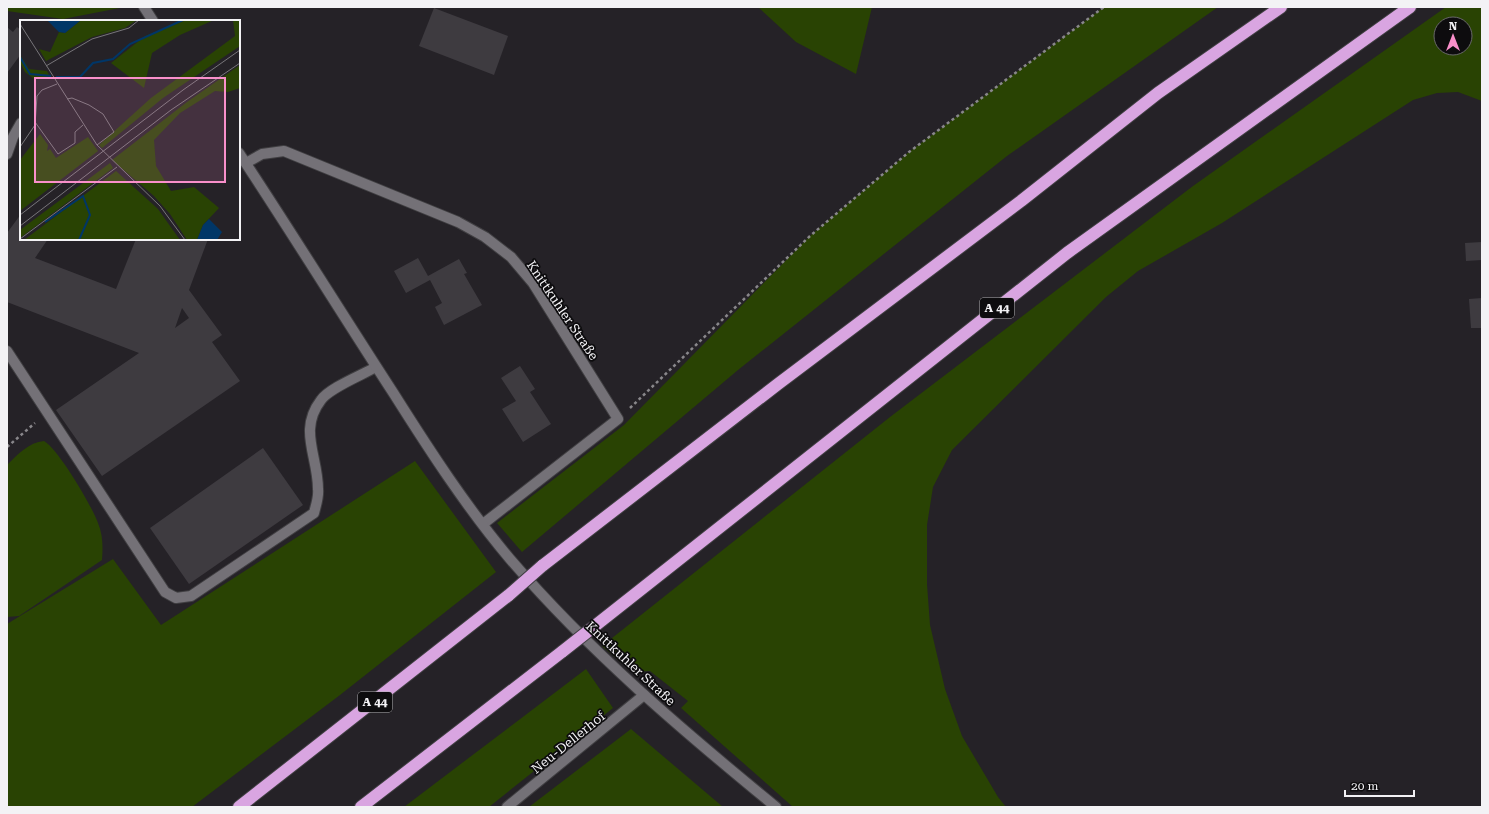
<svg xmlns="http://www.w3.org/2000/svg" width="1489" height="814" viewBox="0 0 1489 814" font-family="'Roboto Serif',serif">
	<style>
		.green { fill: #294303; fill-rule: evenodd }
		.building { fill: #3e3b40; fill-rule: evenodd }
		.lines { fill: none; stroke-linecap: round; stroke-linejoin: round }
		.service-casing { stroke: #403f42; stroke-width: 12 }
		.minor-casing { stroke: #403f42; stroke-width: 12 }
		.tertiary-casing { stroke: #403f42; stroke-width: 12 }
		.motorway-casing { stroke: #403f42; stroke-width: 14 }
		.path { stroke: #89878b; stroke-width: 2.5; stroke-dasharray: 3 3; stroke-linecap: butt }
		.service { stroke: #747177; stroke-width: 10 }
		.minor { stroke: #747177; stroke-width: 10 }
		.tertiary { stroke: #747177; stroke-width: 10 }
		.motorway { stroke: #d9a5e1; stroke-width: 12 }
		.motorway-bridge-casing { stroke: #403f42; stroke-width: 14; stroke-linecap: butt }
		.motorway-bridge { stroke: #d9a5e1; stroke-width: 12 }
		.labels { text-anchor: middle; stroke-width: 3.5; stroke-linejoin: round; paint-order: stroke }
		.shield { fill: #0d0c0e; stroke: #aeadb0; stroke-width: 1 }
		.shield-label { font-size: 12px; font-weight: bold; fill: #f3f2f5 }
		.street-label { font-size: 13px; fill: #f3f2f5; stroke: #0d0c0e }
		.inset-river { fill: none; stroke: #003667; stroke-width: 2 }
		.inset-road { fill: none; stroke: #777579; stroke-width: 1 }
		.view { fill: #f98fca; fill-opacity: 0.15; stroke: #f98fca; stroke-width: 2 }
		.inset-edge { fill: none; stroke: #f3f2f5; stroke-width: 2 }
	</style>
	<rect width="100%" height="100%" fill="#252227"/>
	<g class="green">
		<path d="M7,7H125L63,19L7,11Z"/>
		<path d="M758,7H872L856,74L796,42Z"/>
		<path d="M1104,7H1218L1007,156L738,370L522,552L497,523L624,425L810,236L909,152Z"/>
		<path d="M1446,7H1482V101L1458,92L1437,93L1413,100L1222,223L1138,271L1106,297L952,450L933,487L927,525V584L930,625L945,689L962,736L998,797L1006,807H793L681,708L688,701L650,671L632,672L602,646L890,417L1193,186ZM1441,24H1465V48H1441Z"/>
		<path d="M44,441C59,450 92,506 98,523C103,535 103,547 102,560L19,616L7,617V465C17,455 29,442 44,441Z"/>
		<path d="M415,461L496,572L340,695L192,807H7V624L113,559L161,625Z"/>
		<path d="M586,669L613,708L489,807H404Z"/>
		<path d="M631,729L723,807H529Z"/>
	</g>
	<g class="building">
		<path d="M434,8L508,36L494,75L419,46Z"/>
		<path d="M7,27L13,32L17,27L21,30V54L7,73Z"/>
		<path d="M21,214V239H48L35,258L116,289L136,239H208L189,290L222,335L212,342L240,381L102,476L56,410L139,353L7,302V233ZM182,308L189,318L175,328Z"/>
		<path d="M1482,242V260L1466,261L1465,243Z"/>
		<path d="M418,258L428,276L459,259L467,273L464,274L482,305L444,325L435,307L442,303L430,280L406,293L394,271Z"/>
		<path d="M1482,298V328H1471L1469,299Z"/>
		<path d="M520,366L535,389L530,392L551,424L523,442L502,409L516,401L501,378Z"/>
		<path d="M263,448L303,505L189,584L150,528Z"/>
	</g>
	<g class="lines">
		<g class="service-casing">
			<g id="service">
				<path d="M246,163L262,154L284,151L458,222L485,237L511,257L533,283L618,419L483,524"/>
				<path d="M7,351L165,592L176,598L191,596L314,513C316,505 319,497 318,489C318,456 298,430 321,400C329,388 362,375 376,367"/>
			</g>
		</g>
		<g class="minor-casing">
			<g id="minor">
				<path d="M7,154L13,137L21,123"/>
				<path d="M507,807L644,695"/>
			</g>
		</g>
		<g class="tertiary-casing">
			<g id="tertiary">
				<path d="M144,7L153,21"/>
				<path d="M239,153C292,233 342,314 394,394C430,451 467,508 510,559C590,652 682,730 776,807"/>
			</g>
		</g>
		<g class="motorway-casing">
			<g id="motorway">
				<path d="M542,566L778,384L1021,201L1158,93L1281,7"/>
				<path d="M596,625L1067,253L1410,7"/>
				<path d="M239,807L509,595"/>
				<path d="M361,807L563,651"/>
			</g>
		</g>
		<g class="path">
			<path d="M630,408L810,236L909,152L1104,7"/>
			<path d="M7,447L35,423"/>
		</g>
		<use href="#service" class="service"/>
		<use href="#minor" class="minor"/>
		<use href="#tertiary" class="tertiary"/>
		<use href="#motorway" class="motorway"/>
		<g class="motorway-bridge-casing">
			<g id="motorway-bridge">
				<path d="M509,595L542,566"/>
				<path d="M563,651L596,625"/>
			</g>
		</g>
		<use href="#motorway-bridge" class="motorway-bridge"/>
	</g>
	<g class="labels">
		<g class="shield">
			<rect x="980" y="298" width="34" height="20" rx="3"/>
			<rect x="358" y="692" width="34" height="20" rx="3"/>
		</g>
		<g class="shield-label">
			<text x="997" y="312">A 44</text>
			<text x="375" y="706">A 44</text>
		</g>
		<g class="street-label">
			<text transform="translate(563 310) rotate(56)" y="5">Knittkuhler Straße</text>
			<text transform="translate(631 663) rotate(43)" y="5">Knittkuhler Straße</text>
			<text transform="translate(568 742) rotate(-39)" y="5">Neu-Dellerhof</text>
		</g>
	</g>
	<g transform="translate(20 20)">
		<rect width="220" height="220" fill="#252227"/>
		<path d="M61,0H117L105,8L72,17L26,41L19,29L30,32L39,12L45,13ZM166,0H194L160,15L132,33L124,68L91,43L125,16ZM213,0H220V26L143,78L82,128L79,125L131,78L215,16ZM0,35L9,49L27,51L31,59H14L5,52L0,42ZM220,45V68L208,72L195,71L160,93L134,120L136,146L151,171L174,167L199,188L183,205L177,220H167L150,194L134,176L92,140L167,82ZM20,114L28,125L27,131L30,129L36,138L68,117L78,131L0,191V140ZM90,143L93,148L0,218V210ZM96,151L138,189L160,220H4Z" fill="#294303"/>
		<path d="M27,0H61L45,13L39,12ZM189,199L202,212L197,220H177L183,205Z" fill="#003667"/>
		<path class="inset-river" d="M0,37L10,54L31,56M36,57H60L73,43L93,39L110,24L163,0M25,202L63,176L70,195L59,220"/>
		<path class="inset-road" d="M0,4L77,125L140,186L165,220M26,46L72,19L109,8L119,0M47,79L52,78L69,85L83,94L94,112L77,125M15,102L38,134L55,123V112L63,105M0,127L15,105L17,76L22,70L37,64M0,195L163,70L220,30M0,206L151,90L220,43M0,219L97,147"/>
		<path class="view" d="M15,58H205V162H15Z"/>
		<rect width="220" height="220" class="inset-edge"/>
	</g>
	<rect width="1489" height="814" fill="none" stroke="#f3f2f5" stroke-width="16"/>
	<g transform="translate(1453 36)"><circle r="19" fill="#0d0c0e" stroke="#69686a"/>
	<path d="M0-3L7 15L0 10L-7 15Z" fill="#f98fca"/>
	<text y="-6" font-size="11" font-weight="bold" text-anchor="middle" fill="#f3f2f5">N</text>
	</g>
	<path d="M1345 790v6h69v-6" fill="none" stroke="#f3f2f5" stroke-width="2"/>
	<text x="1351" y="790" font-size="12" fill="#f3f2f5" stroke="#0d0c0e" stroke-width="3" paint-order="stroke">20 m</text>
</svg>
